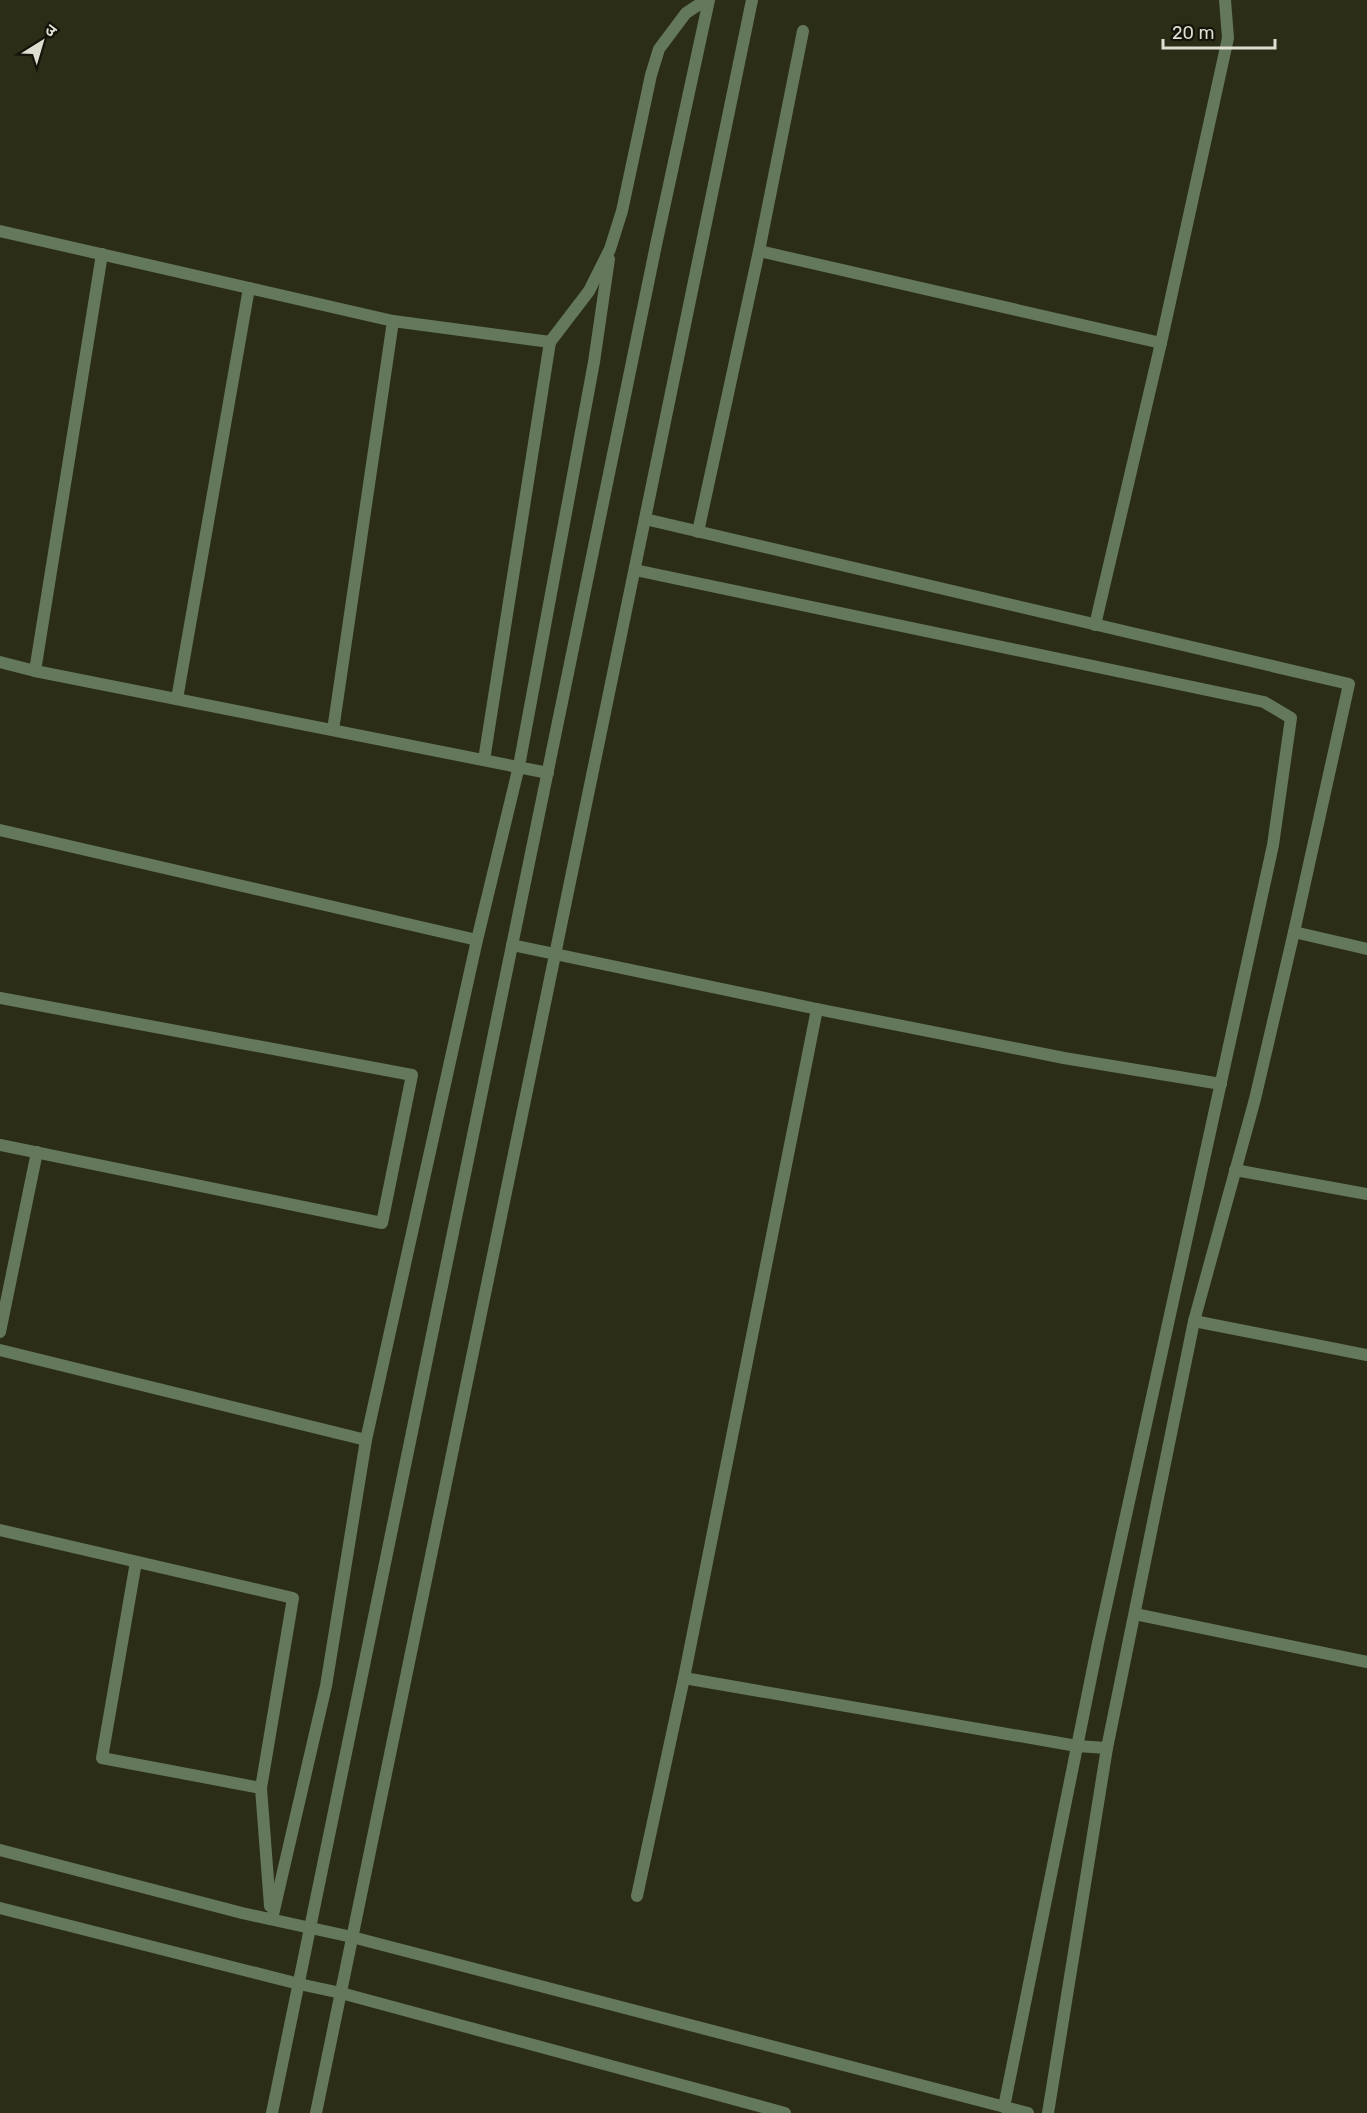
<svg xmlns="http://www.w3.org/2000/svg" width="1367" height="2113" viewBox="0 0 1367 2113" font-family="Rubik,'Noto Sans Devanagari',sans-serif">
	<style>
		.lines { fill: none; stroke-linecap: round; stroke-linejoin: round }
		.minor { stroke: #64785b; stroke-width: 12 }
	</style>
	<rect width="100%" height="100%" fill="#2c2d17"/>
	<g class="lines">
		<g class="minor">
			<path d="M0,231L393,321L550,342L589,291L610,249L622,211L651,75L659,49L686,13L706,0"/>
			<path d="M759,251L1161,343L1095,625"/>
			<path d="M1161,343L1228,38L1225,0"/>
			<path d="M645,519L1349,684L1294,932L1255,1099L1194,1321L1107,1748L1048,2113"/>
			<path d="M698,532L759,251L803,31"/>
			<path d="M635,570L1264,702L1291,718L1273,845L1098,1643L1004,2107"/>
			<path d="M0,662L35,671L102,254"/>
			<path d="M35,671L548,773"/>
			<path d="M177,699L249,288"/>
			<path d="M333,730L393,321"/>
			<path d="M484,760L550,342"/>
			<path d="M0,830L477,940L366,1440"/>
			<path d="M1294,932L1367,949"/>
			<path d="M477,940L519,766L594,362L609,259"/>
			<path d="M512,945L817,1009L1064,1058L1221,1084"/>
			<path d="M0,998L412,1075L382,1223L0,1145"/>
			<path d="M1235,1170L1367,1194"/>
			<path d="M1194,1321L1367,1355"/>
			<path d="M0,1332L37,1152"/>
			<path d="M0,1350L366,1440L326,1686L272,1919"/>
			<path d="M0,1530L293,1598L261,1788"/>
			<path d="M136,1562L102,1758L261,1788L270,1906"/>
			<path d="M1135,1614L1367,1662"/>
			<path d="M684,1678L1077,1746L1107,1748"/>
			<path d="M0,1850L242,1913L352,1937L1028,2113"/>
			<path d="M637,1896L684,1678L817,1009"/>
			<path d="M0,1908L299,1984L341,1993L785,2113"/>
			<path d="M272,2113L656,245L709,0"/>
			<path d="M316,2113L752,0"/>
		</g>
	</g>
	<g transform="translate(42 42) rotate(37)" stroke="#14140b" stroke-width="4.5" paint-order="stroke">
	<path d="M0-4.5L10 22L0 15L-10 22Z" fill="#deded1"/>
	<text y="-9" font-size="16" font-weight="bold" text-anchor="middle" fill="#deded1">उ</text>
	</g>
	<path d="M1163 39v9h112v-9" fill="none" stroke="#deded1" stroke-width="3"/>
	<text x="1172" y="39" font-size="18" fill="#deded1" stroke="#14140b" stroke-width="4.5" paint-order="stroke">20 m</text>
</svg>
